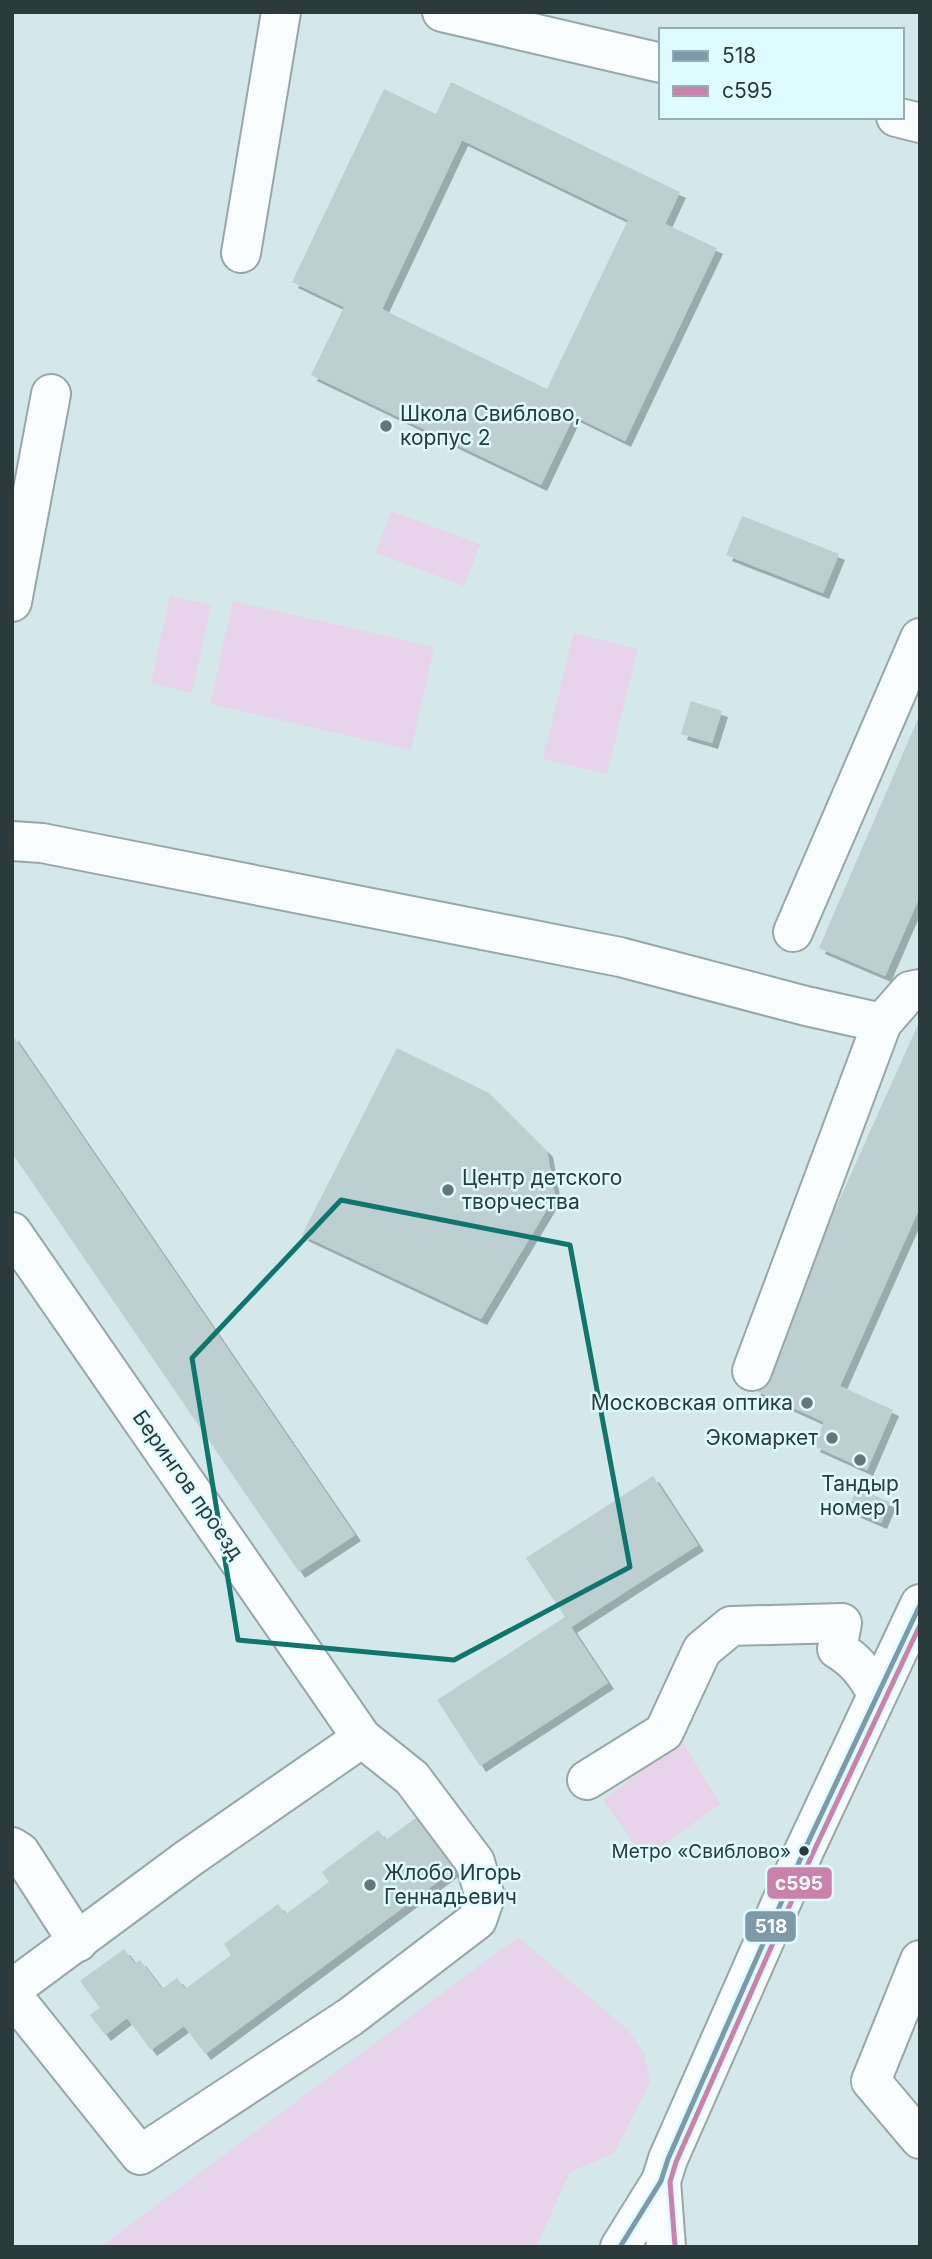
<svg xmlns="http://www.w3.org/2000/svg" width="932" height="2259" viewBox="0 0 932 2259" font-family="Inter,sans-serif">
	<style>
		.green { fill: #e7d3ea }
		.building { fill: #becfd1; fill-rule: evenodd; filter: url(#shadow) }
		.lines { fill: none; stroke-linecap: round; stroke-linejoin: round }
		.minor-casing { stroke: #97a7a8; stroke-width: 42 }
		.minor { stroke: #f9fcfc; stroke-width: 38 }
		.bus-1-casing { stroke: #defcff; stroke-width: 10 }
		.bus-2-casing { stroke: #defcff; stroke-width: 10 }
		.bus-1 { stroke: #7e99a7; stroke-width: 5 }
		.bus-2 { stroke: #ca82ac; stroke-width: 5 }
		.marked { fill: none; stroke: #0f766e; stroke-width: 5; stroke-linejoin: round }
		.poi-dot { fill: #667779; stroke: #defcff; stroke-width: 2.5 }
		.bus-dot { fill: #2b3a3c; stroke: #defcff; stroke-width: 2.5 }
		.labels { text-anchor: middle; stroke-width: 5; stroke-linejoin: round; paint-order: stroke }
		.bus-label { font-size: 19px; fill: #2b3a3c; stroke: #defcff; text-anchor: end }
		.poi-label { font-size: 21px; fill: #2b3a3c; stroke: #defcff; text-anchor: start }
		.street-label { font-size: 21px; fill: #2b3a3c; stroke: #defcff }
		.line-badge { stroke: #defcff; stroke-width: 2.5 }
		.badge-label { font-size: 19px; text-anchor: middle; font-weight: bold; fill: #fff }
	</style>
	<defs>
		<filter id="shadow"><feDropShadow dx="6" dy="6" stdDeviation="0" flood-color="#0004"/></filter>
	</defs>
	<rect width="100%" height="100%" fill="#d4e8eb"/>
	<g class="green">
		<path d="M391,511L480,544L464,586L376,553Z"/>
		<path d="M170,596L211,605L192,693L151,683Z"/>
		<path d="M233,601L434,647L411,750L210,704Z"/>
		<path d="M574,633L638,649L607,774L543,759Z"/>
		<path d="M682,1741L720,1804L645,1858L603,1800Z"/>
		<path d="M518,1937L628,2030L645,2055L650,2083L614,2153L570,2172L536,2247H100Z"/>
	</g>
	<g class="building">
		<path d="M451,82L680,192L665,224L717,248L625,441L574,416L541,485L311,375L344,307L292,282L384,89L436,114ZM462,140L628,220L547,389L382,309Z"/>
		<path d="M742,516L839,554L823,593L726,555Z"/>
		<path d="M691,701L722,711L712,743L681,734Z"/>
		<path d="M920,714V896L885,976L819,948Z"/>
		<path d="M920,1020V1207L840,1386L893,1410L867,1470L814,1446L824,1422L754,1390Z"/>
		<path d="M12,1034L355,1535L299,1572L12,1153Z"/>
		<path d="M397,1048L489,1093L547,1151L555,1196L481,1319L302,1235Z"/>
		<path d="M653,1476L698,1545L571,1627L608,1683L480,1766L437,1700L565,1617L526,1558Z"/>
		<path d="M857,1488L890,1502L881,1523L848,1509Z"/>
		<path d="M417,1817L455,1869L205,2054L184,2026L151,2050L127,2018L105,2035L90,2015L100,2008L80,1981L124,1949L135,1964L140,1960L162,1989L177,1978L185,1989L231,1955L224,1944L278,1904L286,1914L329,1882L322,1872L378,1830L386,1840Z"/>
	</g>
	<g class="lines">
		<g class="minor-casing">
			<g id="minor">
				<path d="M442,12L661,63"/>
				<path d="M896,117L920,123"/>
				<path d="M241,253L281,12"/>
				<path d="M12,602L51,394"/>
				<path d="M12,841L42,843L620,957L806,1006L882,1023L910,991L920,989"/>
				<path d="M793,932L920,638"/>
				<path d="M12,1232L362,1738L412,1778L475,1862L485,1897L477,1920L350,2017L140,2155L12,1995"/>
				<path d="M752,1371L882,1023"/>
				<path d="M587,1780L664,1732L702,1650L731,1626L842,1623L837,1649C857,1661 866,1674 877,1694"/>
				<path d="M12,1847L20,1852L78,1942"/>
				<path d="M920,1960L871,2081L920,2139"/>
				<path d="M12,1989L189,1858L362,1738"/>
				<path d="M661,2181L666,2247"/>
				<path d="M620,2247L661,2181L668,2159L804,1851L920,1604"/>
			</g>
		</g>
		<use href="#minor" class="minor"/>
		<g class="bus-1-casing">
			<path id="bus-1" d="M620,2247L661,2181L668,2159L804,1851L920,1605"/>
		</g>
		<g class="bus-2-casing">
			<path id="bus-2" d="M675,2246L670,2182L676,2162L812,1855L920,1625"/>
		</g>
		<use href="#bus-1" class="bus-1"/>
		<use href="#bus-2" class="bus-2"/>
	</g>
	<path class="marked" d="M341,1200L570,1245L630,1567L454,1660L238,1640L192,1358Z"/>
	<g class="poi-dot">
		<circle cx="386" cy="426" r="7"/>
		<circle cx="448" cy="1190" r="7"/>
		<circle cx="807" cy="1403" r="7"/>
		<circle cx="832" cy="1438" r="7"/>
		<circle cx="860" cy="1460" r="7"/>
		<circle cx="370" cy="1885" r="7"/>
	</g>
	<circle class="bus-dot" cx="804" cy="1851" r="6"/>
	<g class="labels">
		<g class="bus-label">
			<text x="791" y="1858">Метро «Свиблово»</text>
		</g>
		<g class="poi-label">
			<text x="400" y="421">Школа Свиблово,<tspan x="400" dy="24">корпус 2</tspan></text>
			<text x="462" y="1185">Центр детского<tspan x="462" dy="24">творчества</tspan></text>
			<text x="793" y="1410" text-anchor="end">Московская оптика</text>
			<text x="818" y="1445" text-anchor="end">Экомаркет</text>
			<text x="860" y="1491" text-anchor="middle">Тандыр<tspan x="860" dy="24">номер 1</tspan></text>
			<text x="384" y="1880">Жлобо Игорь<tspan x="384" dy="24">Геннадьевич</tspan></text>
		</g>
		<g class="street-label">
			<text transform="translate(188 1485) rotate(55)" y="7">Берингов проезд</text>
		</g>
	</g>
	<g class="line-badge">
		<rect x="766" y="1866" width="67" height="34" rx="7" fill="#ca82ac"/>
		<rect x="744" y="1910" width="53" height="33" rx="7" fill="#7e99a7"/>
	</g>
	<g class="badge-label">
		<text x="799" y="1890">с595</text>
		<text x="771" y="1933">518</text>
	</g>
	<rect width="932" height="2259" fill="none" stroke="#2b3a3c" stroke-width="28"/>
	<rect x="659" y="28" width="245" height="91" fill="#defcff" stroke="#96aeb1" stroke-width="2"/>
	<rect x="673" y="51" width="35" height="10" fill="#7e99a7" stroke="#96aeb1" stroke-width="2"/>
	<text x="722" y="63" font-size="21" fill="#2b3a3c">518</text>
	<rect x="673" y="86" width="35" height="10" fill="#ca82ac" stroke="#96aeb1" stroke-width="2"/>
	<text x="722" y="98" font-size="21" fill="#2b3a3c">с595</text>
</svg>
